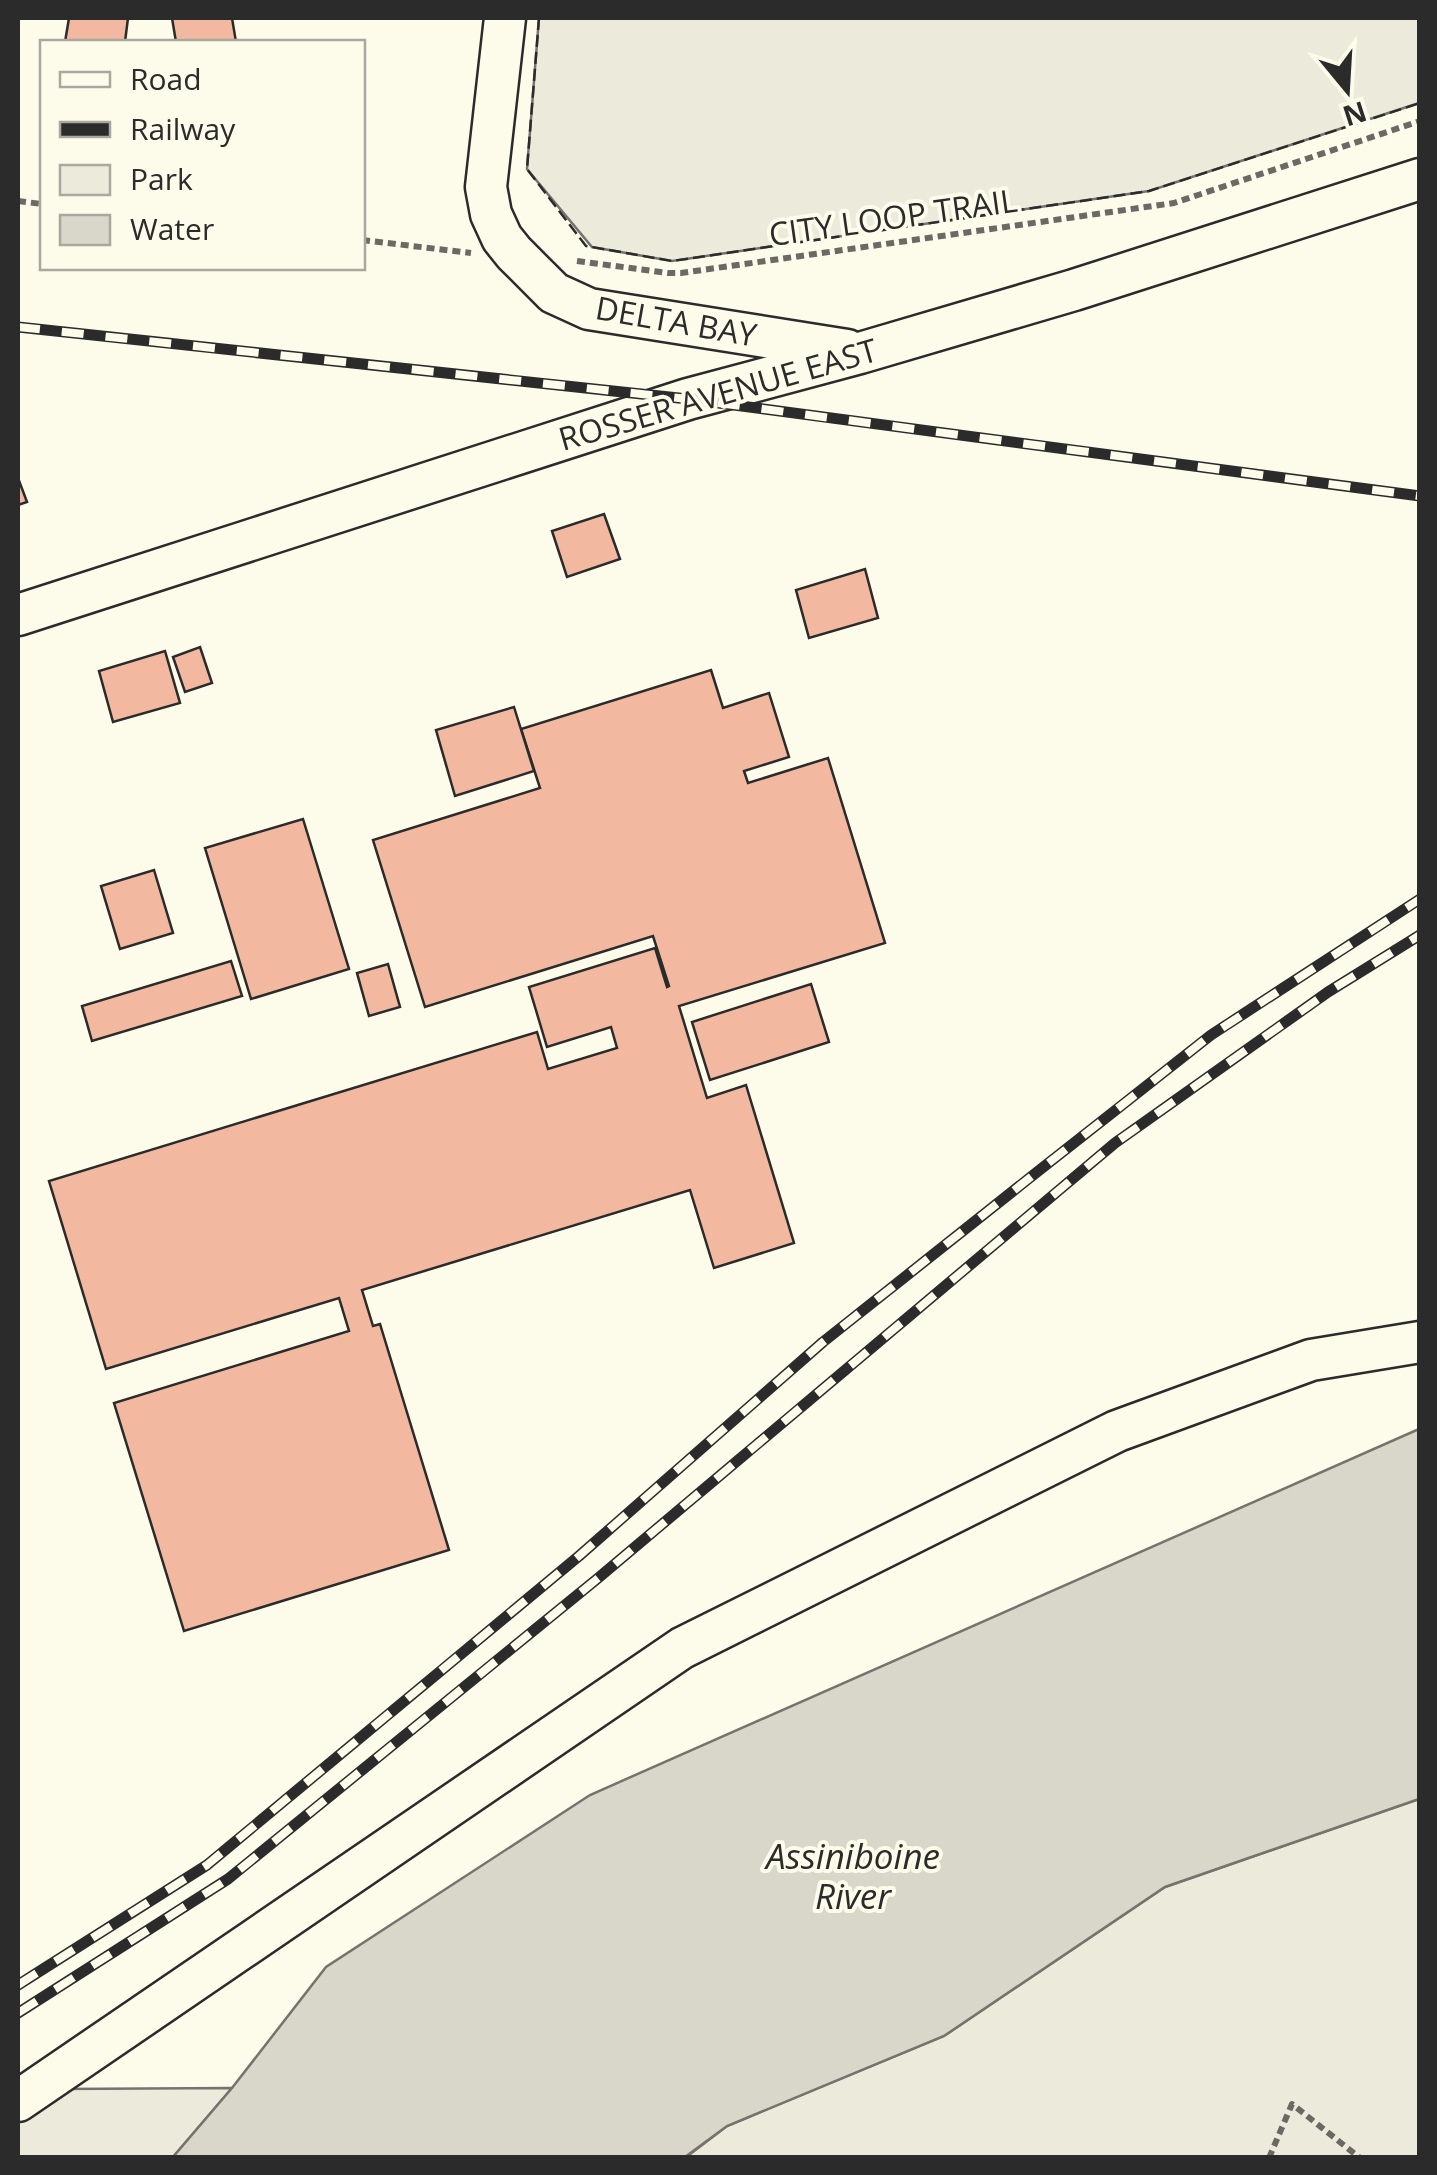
<svg xmlns="http://www.w3.org/2000/svg" width="1437" height="2175" viewBox="0 0 1437 2175" font-family="'Open Sans',sans-serif">
	<style>
		.green { fill: #ecebdb; stroke: #74746e; stroke-width: 2.5 }
		.water { fill: #d8d7c9; stroke: #74746e; stroke-width: 2.5 }
		.building { fill: #f2b8a0; stroke: #2b2b2b; stroke-width: 2.5 }
		.lines { fill: none; stroke-linecap: round; stroke-linejoin: round }
		.minor-casing { stroke: #2b2b2b; stroke-width: 45 }
		.path { stroke: #6a6964; stroke-width: 6; stroke-dasharray: 8 5; stroke-linecap: butt }
		.minor { stroke: #fdfbea; stroke-width: 40 }
		.rail-casing { stroke: #2b2b2b; stroke-width: 11 }
		.rail { stroke: #fdfbea; stroke-width: 8; stroke-dasharray: 22; stroke-linecap: butt }
		.fence { stroke: #2b2b2b; stroke-width: 2.5; stroke-dasharray: 12 5; stroke-linecap: butt }
		.labels { text-anchor: middle; stroke-width: 8; stroke-linejoin: round; paint-order: stroke }
		.street-label { font-size: 32px; fill: #2b2b2b; stroke: #fdfbea }
		.water-label { font-size: 35px; font-style: italic; fill: #2b2b2b; stroke: #fdfbea }
	</style>
	<rect width="100%" height="100%" fill="#fdfbea"/>
	<g class="green">
		<path d="M539,18H1419V103L1149,191L672,261L592,247L527,169Z"/>
		<path d="M1419,1799V2157L685,2158L727,2126L944,2036L1165,1887Z"/>
		<path d="M232,2088L173,2157L18,2158V2117L59,2089Z"/>
	</g>
	<path class="water" d="M1419,1429V1799L1165,1887L944,2036L727,2126L685,2157H173L232,2088L326,1967L590,1795Z"/>
	<g class="building">
		<path d="M69,18H128L125,42H65Z"/>
		<path d="M172,18H232L236,42H176Z"/>
		<path d="M18,478L27,502L18,505Z"/>
		<path d="M604,514L620,559L567,577L552,531Z"/>
		<path d="M865,569L878,618L809,638L796,590Z"/>
		<path d="M200,647L212,683L185,692L173,657Z"/>
		<path d="M165,651L180,703L113,722L99,671Z"/>
		<path d="M711,670L723,708L769,693L789,757L744,771L748,783L828,758L885,943L679,1006L707,1098L746,1085L794,1243L714,1268L690,1190L362,1290L373,1326L380,1324L449,1550L184,1631L114,1403L349,1331L339,1298L106,1369L49,1181L537,1032L548,1069L617,1048L611,1027L547,1047L529,987L655,948L667,987L669,986L653,936L425,1007L373,840L540,788L521,729Z"/>
		<path d="M514,707L534,771L455,796L436,730Z"/>
		<path d="M303,819L349,969L251,999L205,848Z"/>
		<path d="M154,870L173,933L120,949L101,886Z"/>
		<path d="M231,961L242,996L92,1041L82,1006Z"/>
		<path d="M388,964L400,1007L369,1016L357,973Z"/>
		<path d="M811,984L829,1042L710,1080L692,1022Z"/>
	</g>
	<g class="lines">
		<g class="minor-casing">
			<g id="minor">
				<path d="M505,18L486,187L491,214L502,238L514,253L554,293L589,309L847,350"/>
				<path d="M18,615L688,399L860,353L1074,290L1420,179"/>
				<path d="M18,2101L682,1648L1117,1431L1311,1360L1420,1342"/>
			</g>
		</g>
		<g class="path">
			<path d="M18,201L42,204"/>
			<path d="M362,240L471,253"/>
			<path d="M577,261L668,273H681L1174,203L1420,121"/>
			<path d="M1269,2158L1292,2104L1360,2158"/>
		</g>
		<use href="#minor" class="minor"/>
		<g class="rail-casing">
			<g id="rail">
				<path d="M18,327L688,399L1420,496"/>
				<path d="M18,1985L207,1865L579,1556L823,1342L1032,1176L1211,1035L1420,899"/>
				<path d="M18,2013L228,1879L597,1579L1115,1143L1328,992L1420,935"/>
			</g>
		</g>
		<use href="#rail" class="rail"/>
		<path class="fence" d="M539,18L527,169L586,246L672,261L1149,191L1420,103"/>
	</g>
	<g class="labels">
		<g class="street-label">
			<text transform="translate(893 218) rotate(-8)" y="11">CITY LOOP TRAIL</text>
			<text transform="translate(676 322) rotate(10)" y="11">DELTA BAY</text>
			<text transform="translate(718 395) rotate(-16)" y="11">ROSSER AVENUE EAST</text>
		</g>
		<g class="water-label">
			<text x="853" y="1869">Assiniboine<tspan x="853" dy="40">River</tspan></text>
		</g>
	</g>
	<rect width="1437" height="2175" fill="none" stroke="#2b2b2b" stroke-width="40"/>
	<rect x="40" y="40" width="325" height="230" fill="#fdfbea" stroke="#a9a89e" stroke-width="2.5"/>
	<rect x="60" y="72" width="50" height="15" fill="#fdfbea" stroke="#a9a89e" stroke-width="2.5"/>
	<text x="130" y="90" font-size="30" fill="#2b2b2b">Road</text>
	<rect x="60" y="122" width="50" height="15" fill="#2b2b2b" stroke="#a9a89e" stroke-width="2.5"/>
	<text x="130" y="140" font-size="30" fill="#2b2b2b">Railway</text>
	<rect x="60" y="165" width="50" height="30" fill="#ecebdb" stroke="#a9a89e" stroke-width="2.5"/>
	<text x="130" y="190" font-size="30" fill="#2b2b2b">Park</text>
	<rect x="60" y="215" width="50" height="30" fill="#d8d7c9" stroke="#a9a89e" stroke-width="2.5"/>
	<text x="130" y="240" font-size="30" fill="#2b2b2b">Water</text>
	<g transform="translate(1347 90) rotate(162)" stroke="#fdfbea" stroke-width="8" paint-order="stroke">
	<path d="M0-8L18 38L0 25L-18 38Z" fill="#2b2b2b"/>
	<text y="-15" font-size="28" font-weight="bold" text-anchor="middle" fill="#2b2b2b">N</text>
	</g>
</svg>
